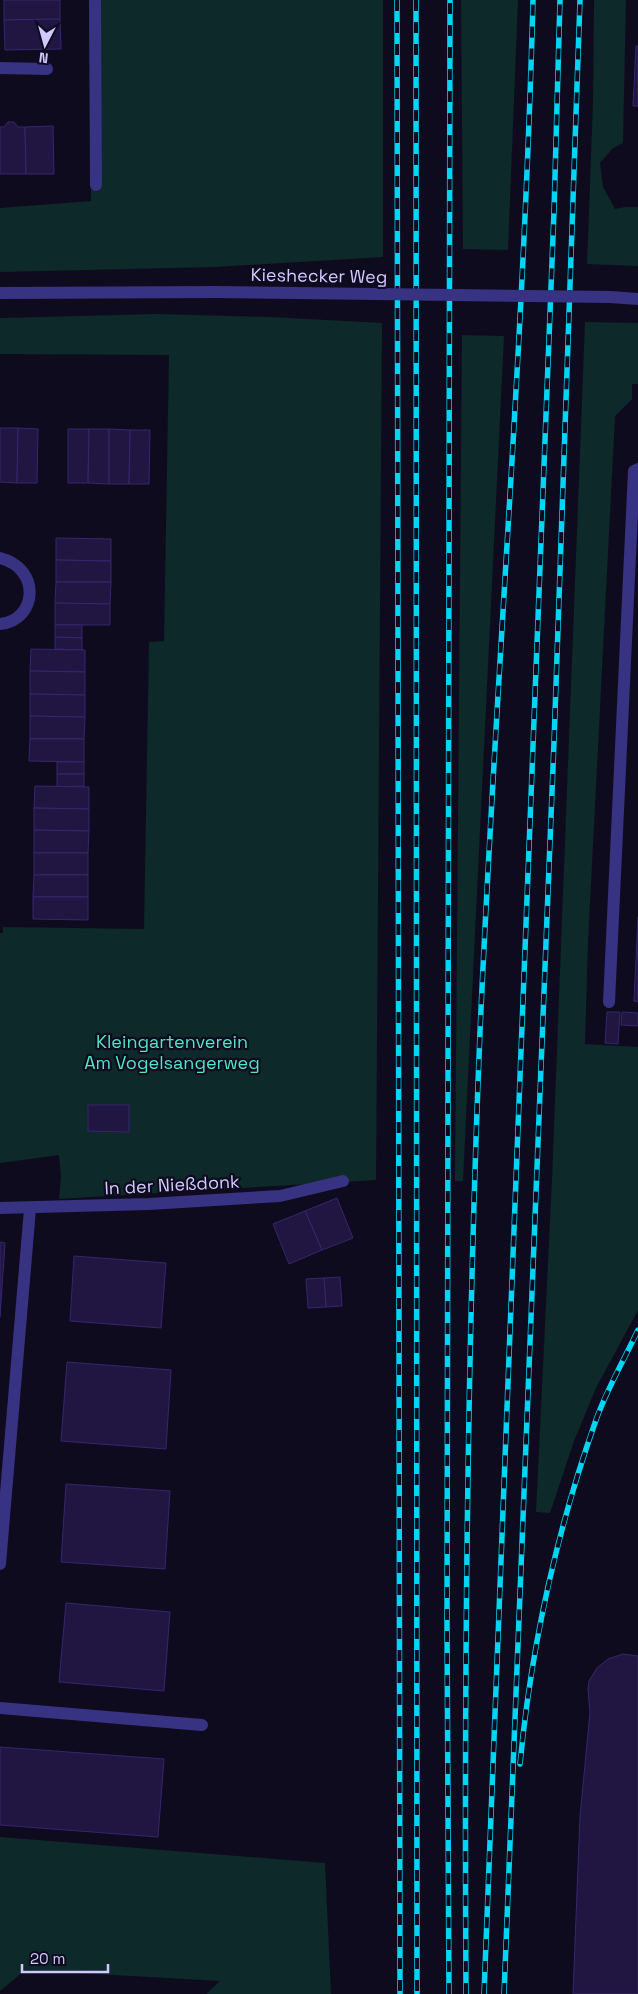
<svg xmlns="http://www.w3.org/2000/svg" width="638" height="1994" viewBox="0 0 638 1994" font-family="'Space Grotesk',sans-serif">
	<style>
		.green { fill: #0d2929 }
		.building { fill: #201641; stroke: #36266f }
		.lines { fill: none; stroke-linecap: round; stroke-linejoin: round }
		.service { stroke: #373281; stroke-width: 12 }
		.minor { stroke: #373281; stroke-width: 12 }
		.tertiary { stroke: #373281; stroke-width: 12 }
		.rail-casing { stroke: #00d5f4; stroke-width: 5.5 }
		.rail { stroke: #0f0b1f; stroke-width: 4; stroke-dasharray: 11; stroke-linecap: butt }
		.tertiary-bridge { stroke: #373281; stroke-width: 12 }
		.labels { text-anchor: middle; stroke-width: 4.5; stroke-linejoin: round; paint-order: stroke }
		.street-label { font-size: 18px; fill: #d0c9ff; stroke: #0f0b1f }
		.park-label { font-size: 18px; fill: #4ee6c4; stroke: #0f0b1f }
	</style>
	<rect width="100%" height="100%" fill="#0f0b1f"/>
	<g class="green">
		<path d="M89,0H383V257L216,267L0,272V208L91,201Z"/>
		<path d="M461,0H518L508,250L463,249Z"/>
		<path d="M594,0H626L623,143L612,149L600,163L603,187L615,209L625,207H638V266L587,264L593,103Z"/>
		<path d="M157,314L270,317L382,323L376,1180L59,1199L61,1177L59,1155L0,1163V933H3V927L144,929L149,642L164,641L169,355L0,354V318Z"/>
		<path d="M585,322L638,323V384H632V399L615,416L588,942L585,1044L638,1047V1310L596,1388L574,1441L550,1513L536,1512L552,1179Z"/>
		<path d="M462,335L504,336L463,1181H455Z"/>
		<path d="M0,1837L325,1863L331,1994H206L220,1981L25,1970L0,1991Z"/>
	</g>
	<g class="building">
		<path d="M4,0H60V19L4,20Z"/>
		<path d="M60,19L61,49L5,50L4,20Z"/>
		<path d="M636,46H638V106H633Z"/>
		<path d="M8,122H14L18,127H25L26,174H0V127H4Z"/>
		<path d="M53,126L54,174H26L25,127Z"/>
		<path d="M0,428H18L17,483L0,482Z"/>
		<path d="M18,428L38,429L37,483H17Z"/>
		<path d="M68,429H89L88,483H68Z"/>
		<path d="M89,429H109V484L88,483Z"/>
		<path d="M109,429L130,430L129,484H109Z"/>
		<path d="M130,430H150L149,484H129Z"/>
		<path d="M56,538L111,539V561L56,560Z"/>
		<path d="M56,560L111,561V582H56Z"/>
		<path d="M56,582H111L110,604L55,603Z"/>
		<path d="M55,603L110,604V625H55Z"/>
		<path d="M55,625H82V638L55,637Z"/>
		<path d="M55,637L82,638V650L55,649Z"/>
		<path d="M31,649L85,650V672L30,671Z"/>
		<path d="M30,671L85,672V695L30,694Z"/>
		<path d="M30,694L85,695V717L30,716Z"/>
		<path d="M30,716L85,717L84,739H30Z"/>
		<path d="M30,739H84V762L29,761Z"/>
		<rect x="57" y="762" width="27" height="12"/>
		<path d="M57,774H84V786L57,787Z"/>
		<path d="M35,786L89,787V809L34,808Z"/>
		<path d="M34,808L89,809V831L34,830Z"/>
		<path d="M34,830L89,831L88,853H34Z"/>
		<rect x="34" y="853" width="54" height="22"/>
		<path d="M34,875H88V897H33Z"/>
		<path d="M33,897H88V920L33,919Z"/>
		<path d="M638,917V1002L634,1001Z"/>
		<path d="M607,1012H620L618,1044L605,1043Z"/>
		<path d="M622,1012L638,1013V1026L621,1025Z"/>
		<path d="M88,1105H129V1132L88,1131Z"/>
		<path d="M337,1198L353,1238L322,1250L305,1211Z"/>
		<path d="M305,1211L322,1250L289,1264L273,1224Z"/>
		<path d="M0,1242L5,1243L0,1317Z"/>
		<path d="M74,1256L166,1263L161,1328L70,1321Z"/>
		<path d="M340,1277L342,1306L326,1307L324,1278Z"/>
		<path d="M324,1278L326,1307L308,1308L306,1279Z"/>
		<path d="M67,1362L171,1370L166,1449L61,1441Z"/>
		<path d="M66,1484L170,1491L165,1569L61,1562Z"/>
		<path d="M66,1603L170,1612L164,1691L59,1682Z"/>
		<path d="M623,1654L638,1656V1994H573L580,1816L590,1713L588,1689L589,1681L597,1668L608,1659Z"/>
		<path d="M0,1747L164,1759L158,1837L0,1825Z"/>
	</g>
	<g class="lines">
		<g class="service">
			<path d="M95,0L96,185"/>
			<path d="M0,68L47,69"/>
			<path d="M609,1002L634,471L638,469"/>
			<path d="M0,1208L149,1204L280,1196L343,1181"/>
			<path d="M0,1564L30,1209"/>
			<path d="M0,1708L202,1725"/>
		</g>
		<path class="minor" d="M0,558C41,568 38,620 0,624"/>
		<g class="tertiary">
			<path d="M0,293L216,292L376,294"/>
			<path d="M610,297L638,299"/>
		</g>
		<g class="rail-casing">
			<g id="rail">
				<path d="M397,0L400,1994"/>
				<path d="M416,0L417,1994"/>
				<path d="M520,1764C531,1648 557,1530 596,1420C607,1389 624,1360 638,1330"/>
				<path d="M449,1994L447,1626L450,0"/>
				<path d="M466,1994C464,1673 467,1352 480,1032C495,688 524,344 533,0"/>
				<path d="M484,1994L554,211L560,0"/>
				<path d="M504,1994L554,742L580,0"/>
			</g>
		</g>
		<use href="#rail" class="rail"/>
		<path class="tertiary-bridge" d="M376,294L610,297"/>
	</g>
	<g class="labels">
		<g class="street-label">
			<text transform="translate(319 276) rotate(1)" y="6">Kieshecker Weg</text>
			<text transform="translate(172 1185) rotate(-3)" y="6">In der Nießdonk</text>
		</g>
		<g class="park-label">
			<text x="172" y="1048">Kleingartenverein<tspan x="172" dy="21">Am Vogelsangerweg</tspan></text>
		</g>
	</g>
	<g transform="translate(45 45) rotate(186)" stroke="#0f0b1f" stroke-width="4" paint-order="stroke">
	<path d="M0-4L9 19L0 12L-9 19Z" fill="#d0c9ff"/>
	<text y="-8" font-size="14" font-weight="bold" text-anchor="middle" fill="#d0c9ff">N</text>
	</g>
	<path d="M22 1964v8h86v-8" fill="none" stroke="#d0c9ff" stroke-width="2.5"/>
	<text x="30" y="1964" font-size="15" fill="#d0c9ff" stroke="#0f0b1f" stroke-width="4" paint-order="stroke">20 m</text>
</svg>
